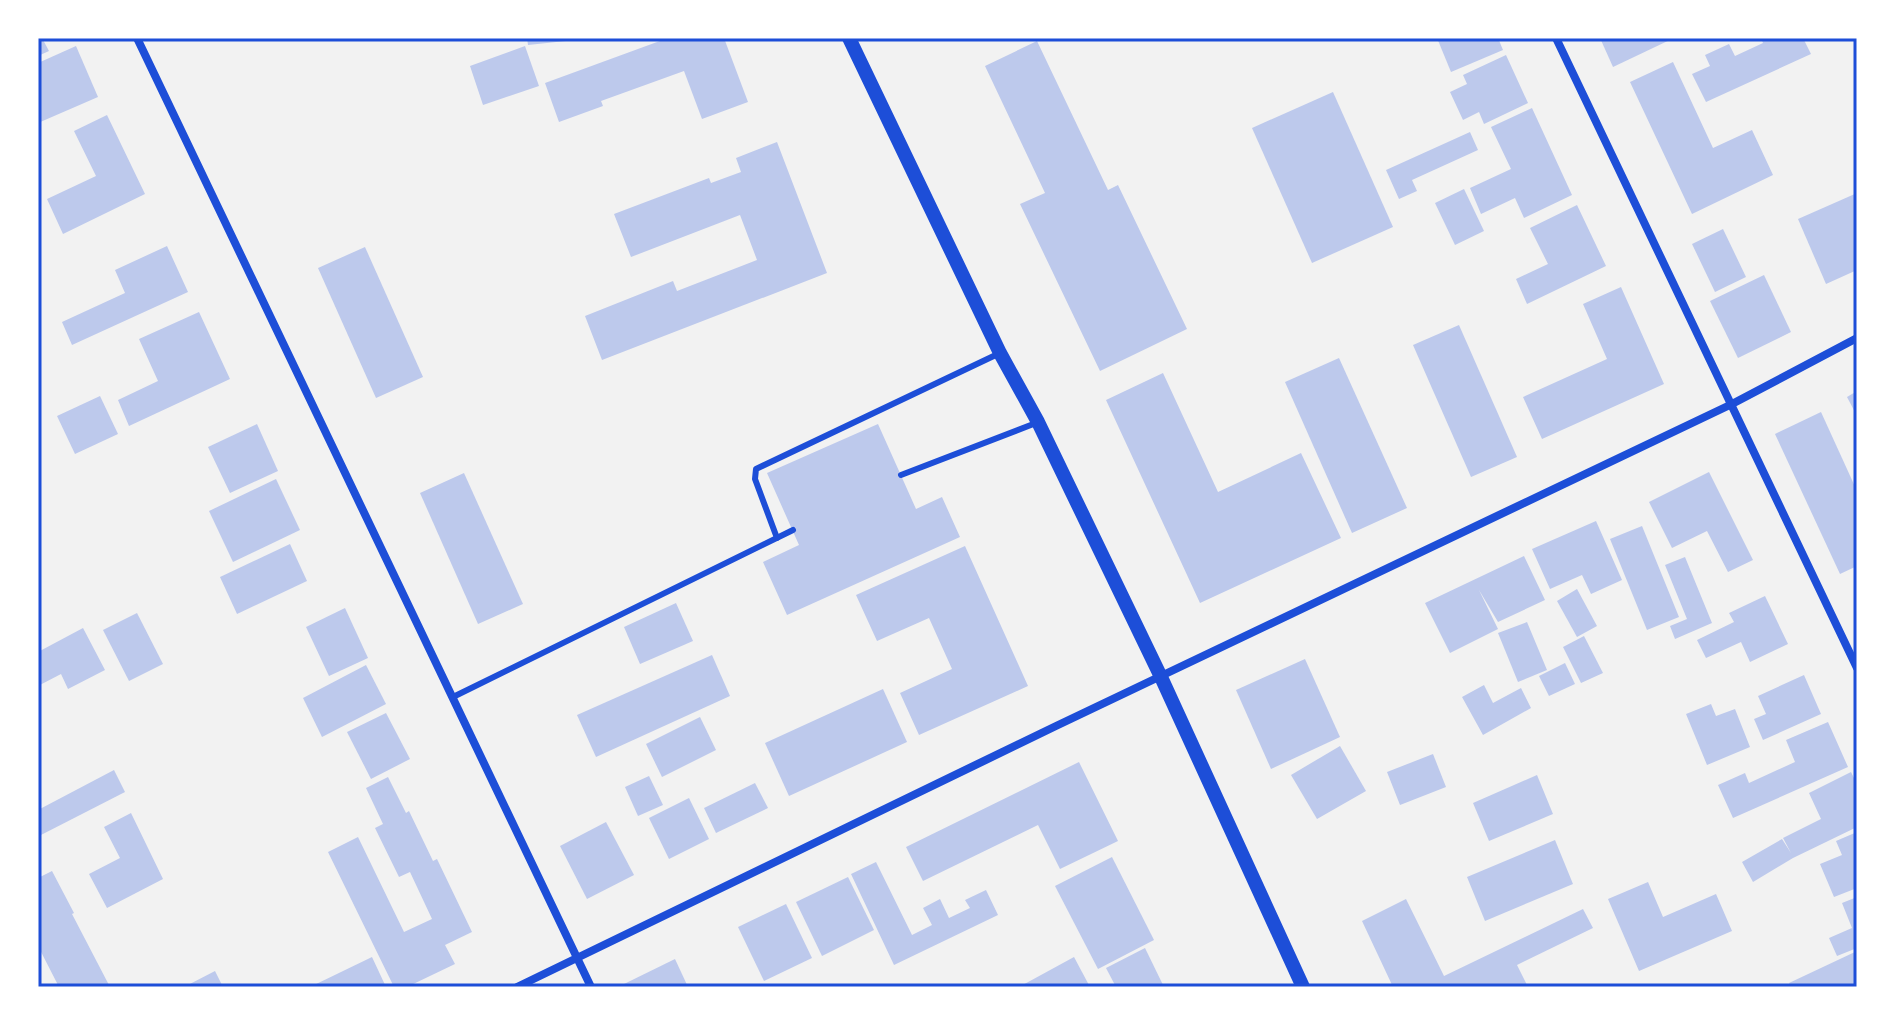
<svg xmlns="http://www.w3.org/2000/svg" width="1895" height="1025" viewBox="0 0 1895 1025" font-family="Overpass,sans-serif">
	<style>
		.building { fill: #bdc9ec }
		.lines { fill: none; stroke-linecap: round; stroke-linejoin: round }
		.service { stroke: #1d4ed8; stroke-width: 6 }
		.minor { stroke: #1d4ed8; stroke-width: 8 }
		.tertiary { stroke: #1d4ed8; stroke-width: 14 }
		.neatline { fill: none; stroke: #1d4ed8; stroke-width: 3 }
	</style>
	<rect width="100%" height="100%" fill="#f2f2f2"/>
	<g class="building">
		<path d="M38,38H42L49,51L38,56Z"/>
		<path d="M527,38H575V40L528,45Z"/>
		<path d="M668,38H724L748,102L702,119L684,71L601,101L603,106L559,122L545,83Z"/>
		<path d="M1437,38H1498L1503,50L1451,72Z"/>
		<path d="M1600,38H1674L1613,67Z"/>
		<path d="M1761,38H1803L1811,54L1706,102L1692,74L1710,66L1705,55L1729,44L1735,56L1763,43Z"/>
		<path d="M1037,41L1108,190L1118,185L1187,329L1100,371L1020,204L1045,193L985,66Z"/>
		<path d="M76,46L98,97L38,123V63Z"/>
		<path d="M525,46L539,86L483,105L470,66Z"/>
		<path d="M1506,55L1528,103L1484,124L1479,112L1463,120L1450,92L1467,84L1463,75Z"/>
		<path d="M1673,62L1713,148L1752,130L1773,175L1692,214L1630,82Z"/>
		<path d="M1333,92L1393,227L1312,263L1252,128Z"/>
		<path d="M1532,108L1572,195L1524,218L1515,198L1481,214L1470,188L1511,169L1491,127Z"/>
		<path d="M107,115L145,194L63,234L47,199L96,176L74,131Z"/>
		<path d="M1470,132L1478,150L1412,180L1417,191L1399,199L1386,170Z"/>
		<path d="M777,142L827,273L602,360L585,316L673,281L677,291L757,260L740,215L631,257L614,214L709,178L711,183L741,172L736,158Z"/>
		<path d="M1464,189L1484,231L1455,245L1435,203Z"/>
		<path d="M1857,193V270L1826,284L1798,219Z"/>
		<path d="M1577,205L1606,266L1527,304L1516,279L1548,264L1530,228Z"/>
		<path d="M1723,229L1746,277L1715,292L1692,244Z"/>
		<path d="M167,246L188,292L72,345L62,322L125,293L115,270Z"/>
		<path d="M365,247L423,377L376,398L318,268Z"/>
		<path d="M1764,275L1791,332L1738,358L1710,301Z"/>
		<path d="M1621,287L1664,384L1542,439L1523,397L1607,359L1583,304Z"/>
		<path d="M199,312L230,379L129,426L118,400L158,381L139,339Z"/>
		<path d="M1459,325L1517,457L1471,477L1413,345Z"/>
		<path d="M1339,358L1407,508L1352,533L1285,382Z"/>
		<path d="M1163,373L1218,492L1301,453L1341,538L1200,603L1106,400Z"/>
		<path d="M1857,391V416L1847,397Z"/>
		<path d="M100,396L118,434L75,454L57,416Z"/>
		<path d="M1821,412L1857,491V566L1840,574L1775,434Z"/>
		<path d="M257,424L278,471L230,493L208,447Z"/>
		<path d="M878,424L916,509L942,497L960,537L787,615L763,562L799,545L767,473Z"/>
		<path d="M1709,472L1753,560L1728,572L1707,531L1672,548L1649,502Z"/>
		<path d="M464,473L523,604L478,624L420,493Z"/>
		<path d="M276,479L300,530L233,562L209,511Z"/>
		<path d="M1596,521L1622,580L1591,594L1582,575L1550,589L1532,549Z"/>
		<path d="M1642,526L1679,617L1647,630L1610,539Z"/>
		<path d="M290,544L307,581L237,614L220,577Z"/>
		<path d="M965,546L1028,686L919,735L900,693L952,669L929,618L877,641L856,595Z"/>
		<path d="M1524,556L1545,600L1498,622L1479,590L1498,629L1450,653L1425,603Z"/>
		<path d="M1685,557L1712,623L1675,639L1670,626L1687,619L1665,565Z"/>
		<path d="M1577,589L1597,626L1577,637L1557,601Z"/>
		<path d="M1765,596L1788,644L1750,662L1741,642L1706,658L1697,640L1734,622L1729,613Z"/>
		<path d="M676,603L693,641L640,664L624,627Z"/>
		<path d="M345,608L368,658L329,676L306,627Z"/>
		<path d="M137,613L163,664L129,681L103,630Z"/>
		<path d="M1527,622L1547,670L1518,682L1498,633Z"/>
		<path d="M83,628L105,670L68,689L61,674L38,686V652Z"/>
		<path d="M1584,636L1603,673L1581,683L1563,647Z"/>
		<path d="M712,655L730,696L596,757L577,715Z"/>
		<path d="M1305,659L1340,737L1271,769L1236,690Z"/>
		<path d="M1565,663L1575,684L1549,696L1539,676Z"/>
		<path d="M366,665L386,704L322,737L303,698Z"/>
		<path d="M1804,675L1821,714L1763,740L1754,719L1766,714L1758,696Z"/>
		<path d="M1484,685L1493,703L1521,688L1531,708L1483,735L1462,697Z"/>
		<path d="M883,689L907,742L789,796L765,743Z"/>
		<path d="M1711,704L1716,716L1735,709L1750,747L1707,765L1686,714Z"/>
		<path d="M386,713L410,759L371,779L347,732Z"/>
		<path d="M700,717L716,750L662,777L646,744Z"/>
		<path d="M1828,722L1848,767L1733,818L1718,785L1745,773L1749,783L1795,762L1786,740Z"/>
		<path d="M1340,746L1366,791L1317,819L1291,775Z"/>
		<path d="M1433,754L1446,787L1400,805L1387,772Z"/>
		<path d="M1079,762L1118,841L1060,869L1038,825L923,881L906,847Z"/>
		<path d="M114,770L125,792L39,836L38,810Z"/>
		<path d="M1851,772L1857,784V827L1793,858L1753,882L1742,862L1782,839L1791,853L1783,838L1821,819L1809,793Z"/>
		<path d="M1537,775L1553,814L1489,841L1473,803Z"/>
		<path d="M649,776L663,805L638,816L625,787Z"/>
		<path d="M388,777L406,813L409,811L433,861L437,859L472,932L445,945L455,964L407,987H394L328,852L358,837L404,932L432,919L410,872L399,877L375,828L383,824L366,788Z"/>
		<path d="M755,783L768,808L716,833L704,808Z"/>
		<path d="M689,798L709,839L669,859L649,818Z"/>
		<path d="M131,813L163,879L107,908L89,874L120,858L104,827Z"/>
		<path d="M606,822L634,875L587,899L560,846Z"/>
		<path d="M1857,832V888L1834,897L1820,864L1842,855L1836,841Z"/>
		<path d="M1555,840L1573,884L1485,921L1467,877Z"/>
		<path d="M1112,857L1154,940L1098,969L1055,886Z"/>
		<path d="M876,862L912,935L932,925L923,908L940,899L949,918L970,908L965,900L986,890L998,915L894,965L851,874Z"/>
		<path d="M52,871L74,913L72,914L110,987H59L38,946V878Z"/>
		<path d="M848,877L874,930L822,956L796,902Z"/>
		<path d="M1648,882L1663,917L1716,894L1732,931L1639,971L1608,899Z"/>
		<path d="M1857,897V948L1837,956L1829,938L1852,928L1842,903Z"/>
		<path d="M1406,899L1444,976L1583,909L1593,928L1517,965L1528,987H1393L1362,921Z"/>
		<path d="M786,904L812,958L764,981L738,927Z"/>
		<path d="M1145,948L1164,987H1116L1106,968Z"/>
		<path d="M1857,951V987H1791L1789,983Z"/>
		<path d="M372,957L386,987H310Z"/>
		<path d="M1074,957L1090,987H1019Z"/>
		<path d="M675,959L688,987H625L624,984Z"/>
		<path d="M215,971L223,987H184Z"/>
	</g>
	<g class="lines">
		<g class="service">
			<path d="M901,475L1036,423"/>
			<path d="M777,538L755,479L756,469L1000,353"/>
			<path d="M453,697L793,530"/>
		</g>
		<g class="minor">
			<path d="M137,38L591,987"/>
			<path d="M1556,38L1857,668"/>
			<path d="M517,987L1056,726L1732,404L1857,338"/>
		</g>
		<path class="tertiary" d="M849,38L1000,353L1038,422L1161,677L1303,987"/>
	</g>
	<rect width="1895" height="1025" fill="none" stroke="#ffffff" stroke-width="80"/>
	<rect x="40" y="40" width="1815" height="945" class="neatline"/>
</svg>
